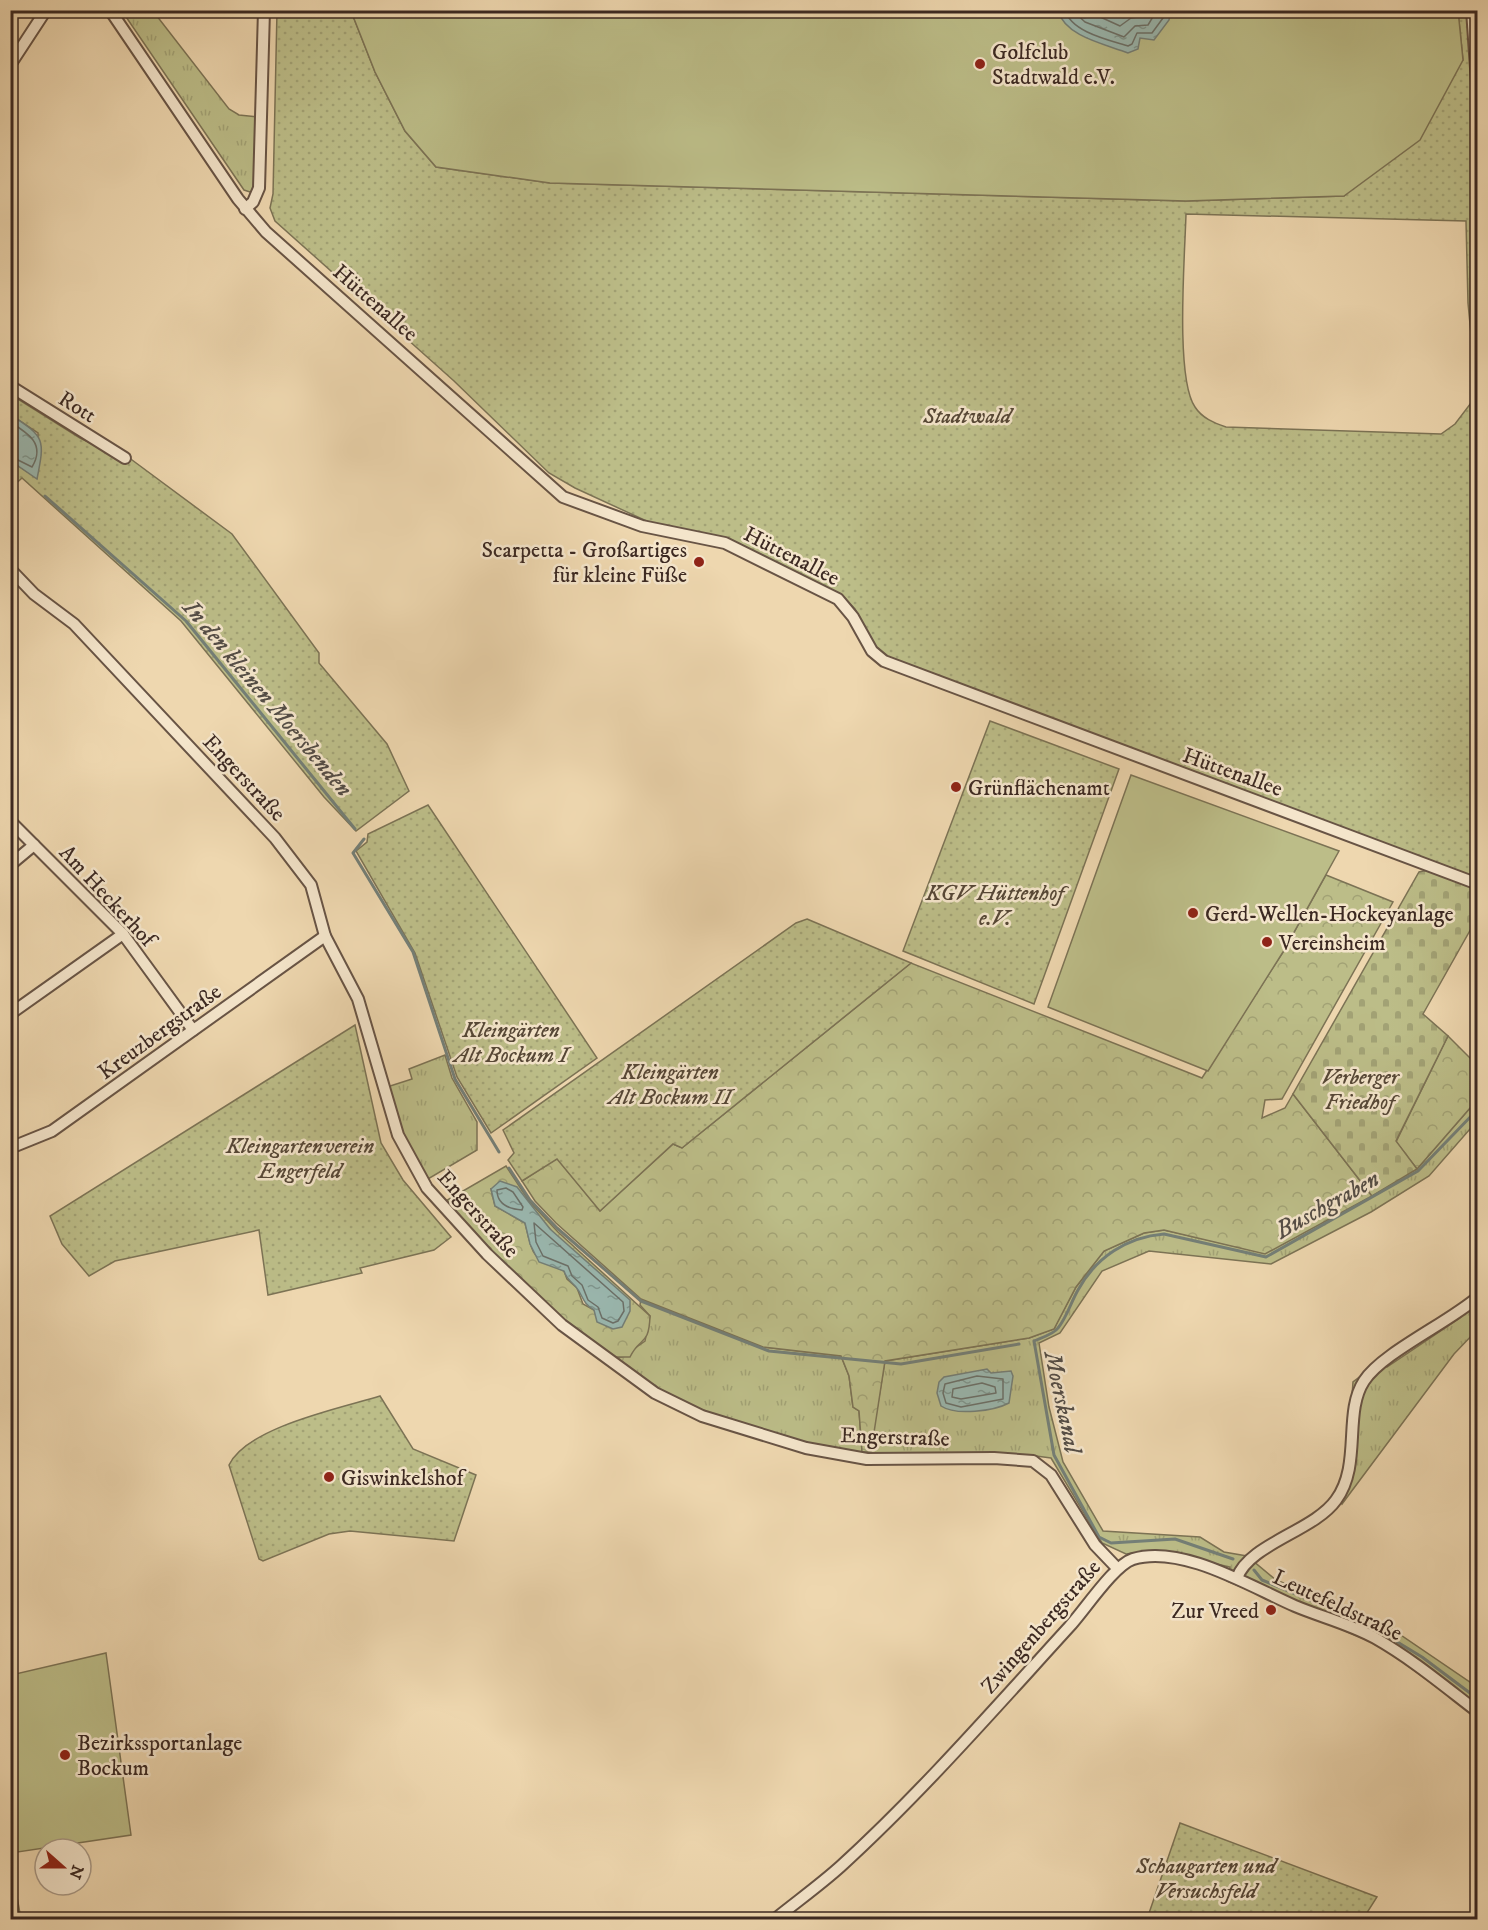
<svg xmlns="http://www.w3.org/2000/svg" width="1488" height="1930" viewBox="0 0 1488 1930" font-family="'IM FELL DW Pica',serif">
	<style>
		.grass { fill: url(#grass-tufts); stroke: #7c7355; stroke-width: 1.5 }
		.forest { fill: url(#forest-crowns); stroke: #7c7355; stroke-width: 1.5; fill-rule: evenodd }
		.cemetery { fill: url(#cemetery-stones); stroke: #7c7355; stroke-width: 1.5 }
		.park { fill: url(#park-dots); stroke: #7c7355; stroke-width: 1.5; fill-rule: evenodd }
		.pitch { fill: #bcbd88; stroke: #7c7355; stroke-width: 1.5 }
		.water { fill: url(#water-ripples); stroke: #747f77; stroke-width: 1.5 }
		.lines { fill: none; stroke-linecap: round; stroke-linejoin: round }
		.shore { stroke: #6b7069; stroke-width: 1.5 }
		.stream { stroke: #747f77; stroke-width: 3 }
		.minor-casing { stroke: #685445; stroke-width: 14 }
		.minor { stroke: #f4e5cb; stroke-width: 10 }
		.poi-dot { fill: #8f2418; stroke: #f4e5cb; stroke-width: 2 }
		.labels { text-anchor: middle; stroke-width: 5; stroke-linejoin: round; paint-order: stroke }
		.poi-label { font-size: 22px; fill: #3c2922; stroke: #f4e5cb; text-anchor: start }
		.street-label { font-size: 22px; fill: #3c2922; stroke: #f4e5cb }
		.park-label { font-size: 22px; font-style: italic; fill: #564736; stroke: #f4e5cb }
		.water-label { font-size: 24px; font-style: italic; fill: #544d46; stroke: #f4e5cb }
	</style>
	<defs>
		<pattern id="grass-tufts" width="24" height="20" patternUnits="userSpaceOnUse" patternTransform="scale(1.5)"><rect width="24" height="20" fill="#bcbd88"/><path d="M3 7l-1-3M5 7V3M7 7l1-3M15 17l-1-3M17 17v-4M19 17l1-3" fill="none" stroke="#a2a275"/></pattern>
		<pattern id="forest-crowns" width="20" height="18" patternUnits="userSpaceOnUse" patternTransform="scale(1.5)"><rect width="20" height="18" fill="#bcbd88"/><path d="M2 6a3 3 0 1 1 6 0M12 15a3 3 0 1 1 6 0" fill="none" stroke="#a2a275"/></pattern>
		<pattern id="cemetery-stones" width="16" height="16" patternUnits="userSpaceOnUse" patternTransform="scale(1.5)"><rect width="16" height="16" fill="#bcbd88"/><path d="M2 7V4a2 2 0 0 1 4 0v3zM10 15v-3a2 2 0 0 1 4 0v3z" fill="#a2a275"/></pattern>
		<pattern id="park-dots" width="8" height="8" patternUnits="userSpaceOnUse" patternTransform="scale(1.5)"><rect width="8" height="8" fill="#bcbd88"/><path d="M2 2h.1M6 6h.1" fill="none" stroke="#a2a275" stroke-width="1.8" stroke-linecap="round"/></pattern>
		<pattern id="water-ripples" width="26" height="14" patternUnits="userSpaceOnUse" patternTransform="scale(1.5)"><rect width="26" height="14" fill="#9ab8b0"/><path d="M2 4q2-2 4 0t4 0M15 11q2-2 4 0t4 0" fill="none" stroke="#7f968f"/></pattern>
	</defs>
	<rect width="100%" height="100%" fill="#eed7af"/>
	<filter id="stains"><feTurbulence type="fractalNoise" baseFrequency=".00333" numOctaves="4"/><feColorMatrix values="0 0 0 0 .2 0 0 0 0 .09 0 0 0 0 .02 0 0 0 .5 -.17"/></filter>
	<radialGradient id="worn" r=".72"><stop offset=".6" stop-color="#630" stop-opacity="0"/><stop offset="1" stop-color="#630" stop-opacity=".3"/></radialGradient>
	<g class="grass">
		<path d="M122,11H153L229,109L239,115L258,117L254,190L250,192L244,190Z"/>
		<path d="M445,1055L452,1078L477,1122V1150L428,1179L401,1133L387,1087L412,1079L409,1069Z"/>
		<path d="M1477,1100V1121L1429,1176L1371,1212L1271,1264L1149,1251L1102,1271L1060,1333L1039,1343L1049,1407L1063,1462L1103,1531L1200,1537L1224,1552L1247,1556L1276,1580L1380,1621L1477,1687V1717L1381,1646L1227,1581L1230,1567L1156,1550L1126,1554L1102,1543L1051,1458C993,1449 933,1456 874,1455C815,1453 713,1421 661,1393C644,1384 629,1369 614,1357H622L645,1341L650,1316L640,1305L641,1299L763,1347L841,1356L849,1376L853,1407L859,1411L862,1451H870L885,1361L1029,1338L1054,1329L1076,1287L1104,1251L1144,1233L1164,1230L1265,1253L1417,1169Z"/>
		<path d="M1477,1302V1330L1454,1354L1342,1504L1336,1493L1347,1469L1353,1382L1382,1360L1387,1367L1460,1318Z"/>
	</g>
	<g class="forest">
		<path d="M1326,875L1393,902L1282,1099L1265,1100L1262,1118L1285,1108L1293,1094L1372,1196L1265,1254L1164,1230L1144,1233L1104,1251L1076,1287L1054,1329L1029,1338L885,1361L871,1452H862L859,1411L853,1407L849,1376L841,1356L763,1347L641,1299L556,1223L535,1201L522,1181L557,1158L600,1211L673,1144L682,1148L911,963L1202,1078L1283,952Z"/>
		<path d="M1448,1036L1477,1065V1100L1417,1169L1396,1142Z"/>
		<path d="M506,1166L529,1201L558,1232L650,1316C649,1347 640,1336 630,1357H614L555,1313L468,1231L444,1202ZM491,1189L523,1197L550,1229L607,1327L594,1310L583,1304L577,1288L567,1279L564,1271C531,1256 534,1259 525,1223L495,1206Z"/>
	</g>
	<path class="cemetery" d="M1428,870L1477,889V918L1423,1014L1448,1036L1396,1141L1417,1169L1372,1196L1293,1094L1419,872Z"/>
	<g class="park">
		<path d="M277,11H351L375,72L405,131L436,167L550,183L1186,201L1344,196L1463,60L1458,11H1477V878L879,654L855,609L844,597L721,537L653,524L575,488L549,473L454,381L275,221L270,208L273,194ZM1186,214L1466,221L1468,303L1476,387L1471,403L1455,424L1441,434L1226,427C1214,423 1202,418 1195,407C1175,378 1185,254 1186,214Z"/>
		<path d="M10,394L80,438L126,460L128,457L232,534L319,653V663L387,744L409,791L356,831L324,797L181,621L22,478L11,488V461L37,478L38,433L11,415Z"/>
		<path d="M990,721L1119,769L1034,1004L903,951Z"/>
		<path d="M428,805L597,1058L491,1133L457,1077L415,953L356,851L367,842L368,834Z"/>
		<path d="M807,919L911,963L682,1148L673,1144L600,1211L557,1159L522,1181L508,1160L514,1153L503,1130L796,923Z"/>
		<path d="M355,1025L381,1143L403,1180L451,1237L434,1250L360,1268L362,1273L268,1295L259,1230L115,1261L89,1276L62,1244L50,1216Z"/>
		<path d="M380,1396L413,1449L476,1475L454,1541L350,1531L329,1534L263,1561L259,1559L229,1465C247,1427 341,1408 380,1396Z"/>
		<path d="M1180,1823L1377,1897L1363,1919H1147Z"/>
	</g>
	<g class="pitch">
		<path d="M1458,10L1463,60L1420,140L1344,196L1186,201L550,183L436,167L405,131L375,72L351,11Z"/>
		<path d="M1131,775L1339,851L1283,952L1208,1071L1048,1007Z"/>
		<path d="M106,1653L131,1835L11,1853V1675Z"/>
		<path d="M10,1864H11L21,1919H11Z"/>
	</g>
	<g class="water">
		<path d="M1058,11V10L1171,11L1169,20L1154,40L1140,38L1138,49L1128,53C1105,44 1066,37 1058,11Z"/>
		<path d="M11,415C45,437 45,439 37,479L11,461Z"/>
		<path d="M500,1181L517,1187L550,1229L630,1300V1311L622,1327L613,1329L597,1322L594,1310C582,1303 584,1297 576,1287C571,1281 567,1280 564,1271L539,1262L530,1244L525,1223L495,1206L491,1189Z"/>
		<path d="M987,1369L991,1373L1011,1371L1013,1376L1009,1403C994,1411 956,1416 941,1406L937,1393L939,1382L944,1377Z"/>
	</g>
	<g class="lines">
		<g class="shore">
			<path d="M1065,10C1071,32 1109,40 1128,46L1132,44L1137,33H1152L1163,18L1165,10"/>
			<path d="M1072,10L1085,22L1124,37L1135,26L1148,25L1157,10"/>
			<path d="M1085,10L1120,26L1131,18L1144,16L1148,10"/>
			<path d="M10,422C28,433 46,444 32,467L10,456"/>
			<path d="M506,1188L513,1192L523,1207L522,1210C509,1209 497,1205 497,1190Z"/>
			<path d="M534,1223L623,1302L624,1311L618,1321L613,1323L602,1318L598,1307L588,1300L582,1285L572,1276L568,1266L543,1256L536,1242Z"/>
			<path d="M977,1376L1003,1379V1399L961,1407L946,1403L943,1393L945,1384Z"/>
			<path d="M982,1383L995,1387L996,1393L961,1399L952,1397L953,1389Z"/>
		</g>
		<g class="stream">
			<path d="M45,496L186,621L355,829"/>
			<path d="M364,839L353,853L413,952L455,1079L499,1152"/>
			<path d="M509,1168L530,1200L557,1228L641,1301L769,1351L901,1364L1019,1344"/>
			<path d="M1233,1559L1175,1539L1111,1543L1099,1537L1054,1455L1034,1341C1041,1338 1054,1334 1058,1328C1067,1317 1071,1302 1078,1290C1096,1257 1127,1237 1164,1234L1266,1257L1418,1171L1478,1109"/>
			<path d="M1254,1570L1262,1580L1366,1623L1422,1657L1478,1699"/>
		</g>
		<g class="minor-casing">
			<g id="minor">
				<path d="M110,10L238,199L266,232L563,497L642,526L725,543L838,599L853,617L872,651L884,661L1478,884"/>
				<path d="M1472,10L1478,97"/>
				<path d="M10,65L46,10"/>
				<path d="M245,209L253,202L259,188L264,10"/>
				<path d="M10,386L125,458"/>
				<path d="M10,569L34,594L74,624L275,838L311,885L325,936L358,999L398,1135L427,1188L487,1254L562,1325L655,1393L702,1416L806,1448L867,1459L994,1458L1033,1461L1051,1475L1095,1545L1117,1568"/>
				<path d="M10,821L123,934L193,1030"/>
				<path d="M10,865L34,845"/>
				<path d="M10,1014L123,934"/>
				<path d="M10,1148L52,1131L325,936"/>
				<path d="M1237,1578C1249,1544 1314,1531 1336,1500C1362,1465 1343,1413 1364,1381C1382,1353 1448,1323 1478,1297"/>
				<path d="M774,1920C796,1902 820,1885 841,1866C921,1793 996,1707 1069,1627C1084,1611 1114,1565 1133,1559C1182,1544 1251,1587 1295,1606C1321,1617 1350,1624 1375,1638C1412,1659 1444,1686 1478,1712"/>
			</g>
		</g>
		<use href="#minor" class="minor"/>
	</g>
	<g class="poi-dot">
		<circle cx="980" cy="64" r="6"/>
		<circle cx="699" cy="562" r="6"/>
		<circle cx="956" cy="787" r="6"/>
		<circle cx="1193" cy="913" r="6"/>
		<circle cx="1267" cy="942" r="6"/>
		<circle cx="329" cy="1477" r="6"/>
		<circle cx="1271" cy="1610" r="6"/>
		<circle cx="65" cy="1755" r="6"/>
	</g>
	<g class="labels">
		<g class="poi-label">
			<text x="992" y="59">Golfclub<tspan x="992" dy="25">Stadtwald e.V.</tspan></text>
			<text x="687" y="557" text-anchor="end">Scarpetta - Großartiges<tspan x="687" dy="25">für kleine Füße</tspan></text>
			<text x="968" y="795">Grünflächenamt</text>
			<text x="1205" y="921">Gerd-Wellen-Hockeyanlage</text>
			<text x="1279" y="950">Vereinsheim</text>
			<text x="341" y="1485">Giswinkelshof</text>
			<text x="1259" y="1618" text-anchor="end">Zur Vreed</text>
			<text x="77" y="1750">Bezirkssportanlage<tspan x="77" dy="25">Bockum</tspan></text>
		</g>
		<g class="street-label">
			<text transform="translate(376 302) rotate(41)" y="8">Hüttenallee</text>
			<text transform="translate(78 406) rotate(32)" y="8">Rott</text>
			<text transform="translate(792 555) rotate(27)" y="8">Hüttenallee</text>
			<text transform="translate(1233 771) rotate(20)" y="8">Hüttenallee</text>
			<text transform="translate(245 777) rotate(47)" y="8">Engerstraße</text>
			<text transform="translate(108 895) rotate(47)" y="8">Am Heckerhof</text>
			<text transform="translate(159 1031) rotate(-36)" y="8">Kreuzbergstraße</text>
			<text transform="translate(479 1213) rotate(48)" y="8">Engerstraße</text>
			<text transform="translate(895 1436) rotate(2)" y="8">Engerstraße</text>
			<text transform="translate(1338 1604) rotate(25)" y="8">Leutefeldstraße</text>
			<text transform="translate(1040 1626) rotate(-49)" y="8">Zwingenbergstraße</text>
		</g>
		<g class="park-label">
			<text x="967" y="423">Stadtwald</text>
			<text x="995" y="900">KGV Hüttenhof<tspan x="995" dy="25">e.V.</tspan></text>
			<text x="511" y="1037">Kleingärten<tspan x="511" dy="25">Alt Bockum I</tspan></text>
			<text x="670" y="1079">Kleingärten<tspan x="670" dy="25">Alt Bockum II</tspan></text>
			<text x="1360" y="1084">Verberger<tspan x="1360" dy="25">Friedhof</tspan></text>
			<text x="300" y="1153">Kleingartenverein<tspan x="300" dy="25">Engerfeld</tspan></text>
			<text x="1206" y="1873">Schaugarten und<tspan x="1206" dy="25">Versuchsfeld</tspan></text>
		</g>
		<g class="water-label">
			<text transform="translate(268 698) rotate(50)" y="8">In den kleinen Moersbenden</text>
			<text transform="translate(1327 1204) rotate(-29)" y="8">Buschgraben</text>
			<text transform="translate(1063 1402) rotate(78)" y="8">Moerskanal</text>
		</g>
	</g>
	<rect width="1488" height="1930" fill="none" stroke="#eed7af" stroke-width="36"/>
	<rect x="12" y="12" width="1464" height="1906" fill="none" stroke="#3c2922" stroke-width="3"/>
	<rect x="18" y="18" width="1452" height="1894" fill="none" stroke="#3c2922" stroke-width="1.5"/>
	<g transform="translate(63 1867) rotate(111)"><circle r="28" fill="#f4e5cb" stroke="#aa9a87" stroke-width="1.5"/>
	<path d="M0-4.5L10 22L0 15L-10 22Z" fill="#8f2418"/>
	<text y="-9" font-size="16" font-weight="bold" text-anchor="middle" fill="#3c2922">N</text>
	</g>
	<rect width="100%" height="100%" filter="url(#stains)"/>
	<rect width="100%" height="100%" fill="url(#worn)"/>
</svg>
